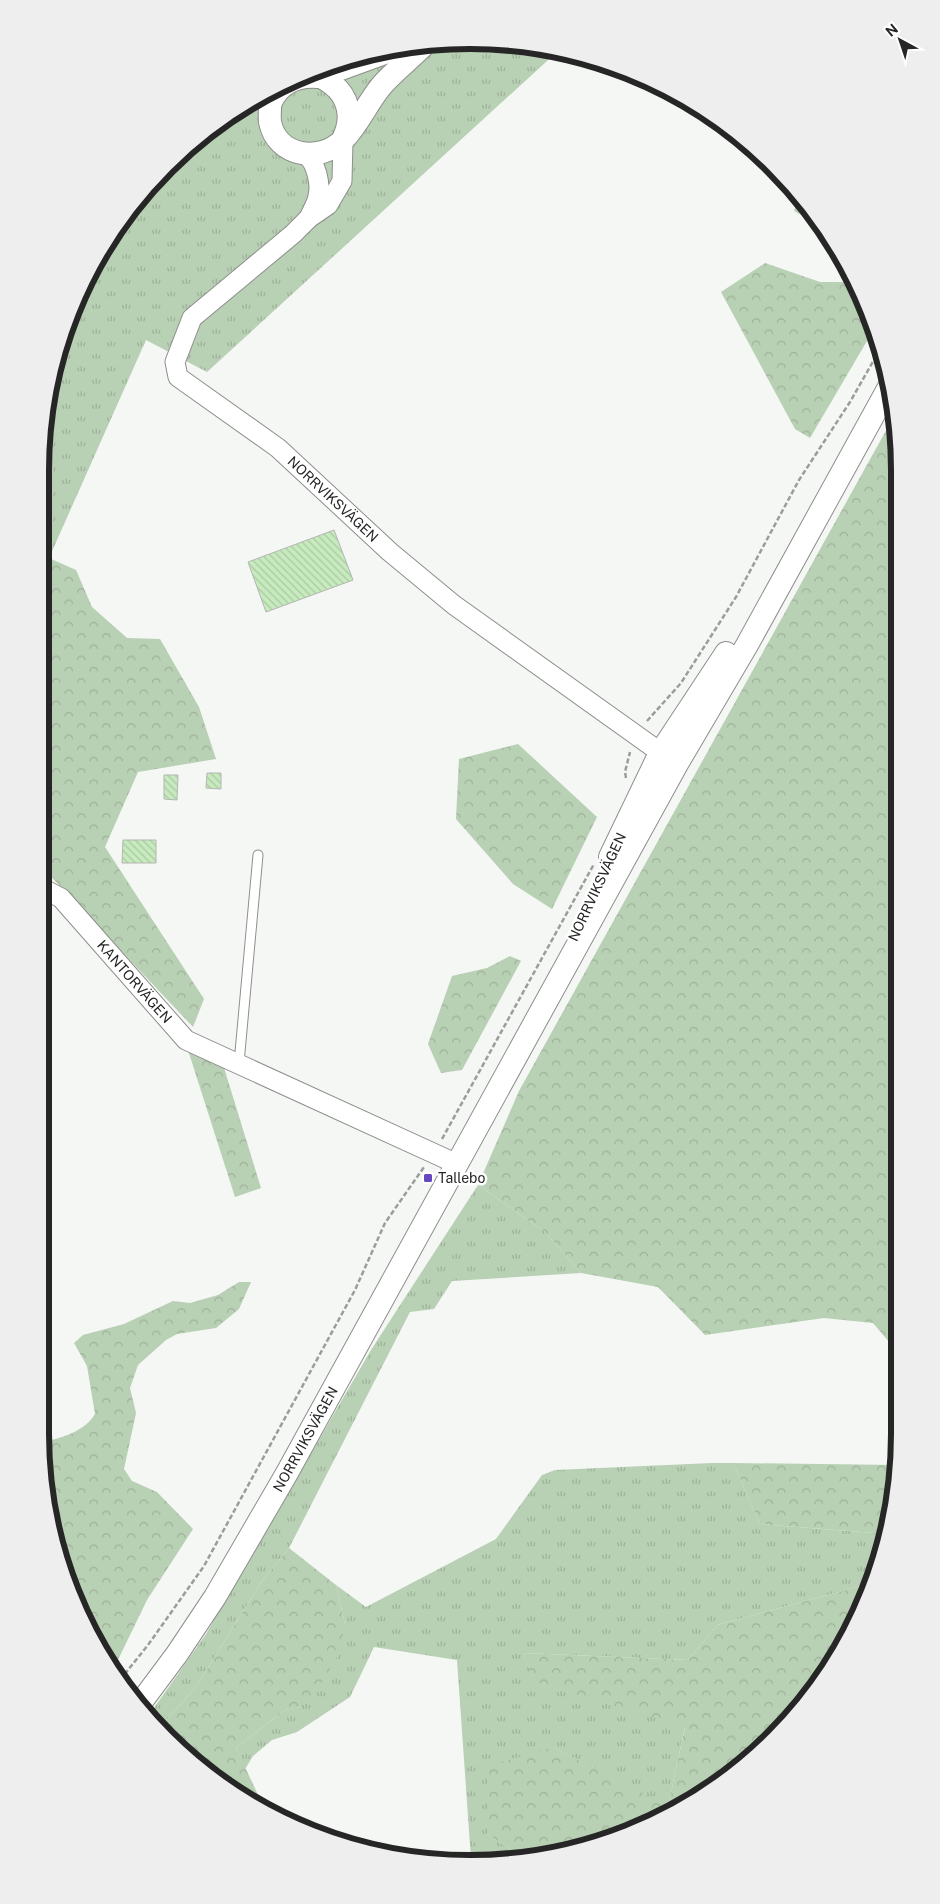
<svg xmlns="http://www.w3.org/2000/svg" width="940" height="1904" viewBox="0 0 940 1904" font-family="'Public Sans',sans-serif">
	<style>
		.grass { fill: url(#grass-tufts) }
		.forest { fill: url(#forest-crowns) }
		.building { fill: url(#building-back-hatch); stroke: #b3b6b3 }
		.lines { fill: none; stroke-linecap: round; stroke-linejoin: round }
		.service-casing { stroke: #8d8f8c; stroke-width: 11 }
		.minor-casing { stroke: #8d8f8c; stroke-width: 21 }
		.tertiary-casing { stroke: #8d8f8c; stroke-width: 24 }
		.path { stroke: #9b9d9b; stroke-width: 2.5; stroke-dasharray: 5 2.5; stroke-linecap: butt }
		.service { stroke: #fff; stroke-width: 9 }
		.minor { stroke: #fff; stroke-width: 19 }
		.tertiary { stroke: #fff; stroke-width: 22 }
		.poi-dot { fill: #6649c1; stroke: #fff; stroke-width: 2 }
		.labels { text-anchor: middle; stroke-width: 5; stroke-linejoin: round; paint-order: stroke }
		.street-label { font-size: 14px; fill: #252625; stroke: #fff }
		.poi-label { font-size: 14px; fill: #252625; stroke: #fff; text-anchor: start }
		.rim { fill: none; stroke: #252625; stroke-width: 6 }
	</style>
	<defs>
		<pattern id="grass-tufts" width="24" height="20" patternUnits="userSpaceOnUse" patternTransform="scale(1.25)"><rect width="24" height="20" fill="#b8d0b3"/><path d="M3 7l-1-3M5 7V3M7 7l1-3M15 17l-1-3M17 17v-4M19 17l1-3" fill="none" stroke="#9eb29a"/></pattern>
		<pattern id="forest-crowns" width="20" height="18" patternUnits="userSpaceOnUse" patternTransform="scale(1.25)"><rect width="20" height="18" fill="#b8d0b3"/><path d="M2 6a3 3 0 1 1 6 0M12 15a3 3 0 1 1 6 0" fill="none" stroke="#9eb29a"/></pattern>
		<pattern id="building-back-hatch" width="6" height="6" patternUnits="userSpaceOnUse" patternTransform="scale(1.25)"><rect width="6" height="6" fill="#c7eabe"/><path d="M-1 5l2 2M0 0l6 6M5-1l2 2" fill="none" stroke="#abc9a3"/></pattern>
	</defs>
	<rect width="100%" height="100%" fill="#f4f7f4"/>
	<g class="grass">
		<path d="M470,40L559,50L207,372L146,340L49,558L40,554V470L48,386L73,305L113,231L166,166L231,112L306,73L386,48Z"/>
		<path d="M478,1185L545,1232L581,1273L452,1281L434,1309L410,1312L289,1548L264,1578L196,1687L161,1726L149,1715L206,1634L371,1350Z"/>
		<path d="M712,1463H733L760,1524L887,1534L872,1583L717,1625L688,1660L523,1653L535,1682L685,1726L668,1807L553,1747L487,1834L527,1860L471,1859L457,1660L374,1647L350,1697L297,1732L272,1740L253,1756L245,1769L236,1748L285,1710L300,1707L345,1624L336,1585L366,1607L496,1539L542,1475L555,1470Z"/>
	</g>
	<g class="forest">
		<path d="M799,196L811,208L821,226L794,211Z"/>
		<path d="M765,263L820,282H853L867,305L874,329L810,438L795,429L721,292Z"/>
		<path d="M896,417L900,1355L873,1323L824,1318L705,1335L658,1287L581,1273L545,1232L478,1185L519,1091L893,418Z"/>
		<path d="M40,554L76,570L92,607L127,638L160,639L199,707L216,759L138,772L105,847L204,999L193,1027L40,865Z"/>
		<path d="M518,744L597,817L552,909L513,884L456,819L459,759Z"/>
		<path d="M510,956L521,961L462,1070L441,1073L428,1044L452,976L487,968Z"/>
		<path d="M187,1047L221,1058L261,1188L235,1197Z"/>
		<path d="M239,1282H251L239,1309L216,1328L177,1334L166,1340L138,1365L130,1388L136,1413L124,1469L132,1481L157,1492L193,1529L147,1600L114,1668L63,1572L41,1442C61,1439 85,1431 95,1414L87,1366L74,1343L83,1335L124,1324L173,1301L190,1303L218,1295Z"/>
		<path d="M733,1463L897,1465L892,1518L887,1534L760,1524Z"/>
		<path d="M289,1548L336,1585L345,1624L340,1652L318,1689L300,1707L285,1710L236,1748L260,1799L259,1806L231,1792L161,1726L196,1687L264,1578Z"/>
		<path d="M872,1583L867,1599L793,1718L732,1775L660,1820L527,1860L487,1834V1766L553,1747L668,1806L685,1727L534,1682L523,1653L688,1660L717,1625Z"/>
	</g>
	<g class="building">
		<path d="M334,530L353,580L266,612L248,562Z"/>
		<path d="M207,773H221V789L206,788Z"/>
		<path d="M164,775H178L177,800L164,799Z"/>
		<path d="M123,840H156V863H122Z"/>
	</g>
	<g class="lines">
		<g class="service-casing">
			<path id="service" d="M239,1063L258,855"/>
		</g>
		<g class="minor-casing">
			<g id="minor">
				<path id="s1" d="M343,140L342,181L328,205L309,218L293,234L192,318L175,362L178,377L278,448L390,552L454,605L671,760"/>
				<path d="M306,155C316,162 321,184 318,196C317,203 312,211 309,218"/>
				<path id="s2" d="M40,887L61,898L186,1040L457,1164"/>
			</g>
		</g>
		<g class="tertiary-casing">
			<g id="tertiary">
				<path d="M312,72C318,76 326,79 332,84C349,97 353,118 344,137"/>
				<path d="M271,91C271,101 269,112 270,122C277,157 320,163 343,140C359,124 368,101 383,84C396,70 411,58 425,44"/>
				<path d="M271,102C280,82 298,75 319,77L404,46"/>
				<path d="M610,857L660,753L726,653"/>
				<path id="s3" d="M139,1705L177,1654L215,1597L287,1473L677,764L747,645L889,387"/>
			</g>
		</g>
		<g class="path">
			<path d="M647,721L681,683L736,597L799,480L850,402L879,351"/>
			<path d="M626,778L625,772L630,752"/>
			<path d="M442,1139L594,864"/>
			<path d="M120,1680L148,1645L204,1566L355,1290L385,1223L424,1167"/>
		</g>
		<use href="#service" class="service"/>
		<use href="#minor" class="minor"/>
		<use href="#tertiary" class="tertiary"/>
	</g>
	<rect class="poi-dot" x="423" y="1173" width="10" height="10" rx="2.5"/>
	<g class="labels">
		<g class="street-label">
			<text dy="5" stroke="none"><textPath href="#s1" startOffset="506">NORRVIKSVÄGEN</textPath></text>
			<text transform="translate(597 887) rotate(-65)" y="5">NORRVIKSVÄGEN</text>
			<text dy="5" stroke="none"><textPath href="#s2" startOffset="135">KANTORVÄGEN</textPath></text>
			<text dy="5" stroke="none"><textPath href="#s3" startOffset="314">NORRVIKSVÄGEN</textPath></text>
		</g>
		<g class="poi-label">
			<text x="438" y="1183">Tallebo</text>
		</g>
	</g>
	<path d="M0 0H940V1904H0ZM470 49H470A421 421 0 0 1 891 470V1434A421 421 0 0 1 470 1855H470A421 421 0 0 1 49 1434V470A421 421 0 0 1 470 49Z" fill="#eee" fill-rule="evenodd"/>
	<path class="rim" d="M470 49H470A421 421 0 0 1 891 470V1434A421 421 0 0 1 470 1855H470A421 421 0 0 1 49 1434V470A421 421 0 0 1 470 49Z"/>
	<g transform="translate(900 40) rotate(320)" stroke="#ffffff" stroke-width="4" paint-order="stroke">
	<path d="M0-4L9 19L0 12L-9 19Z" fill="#252625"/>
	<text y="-8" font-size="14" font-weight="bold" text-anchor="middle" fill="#252625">N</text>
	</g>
</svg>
